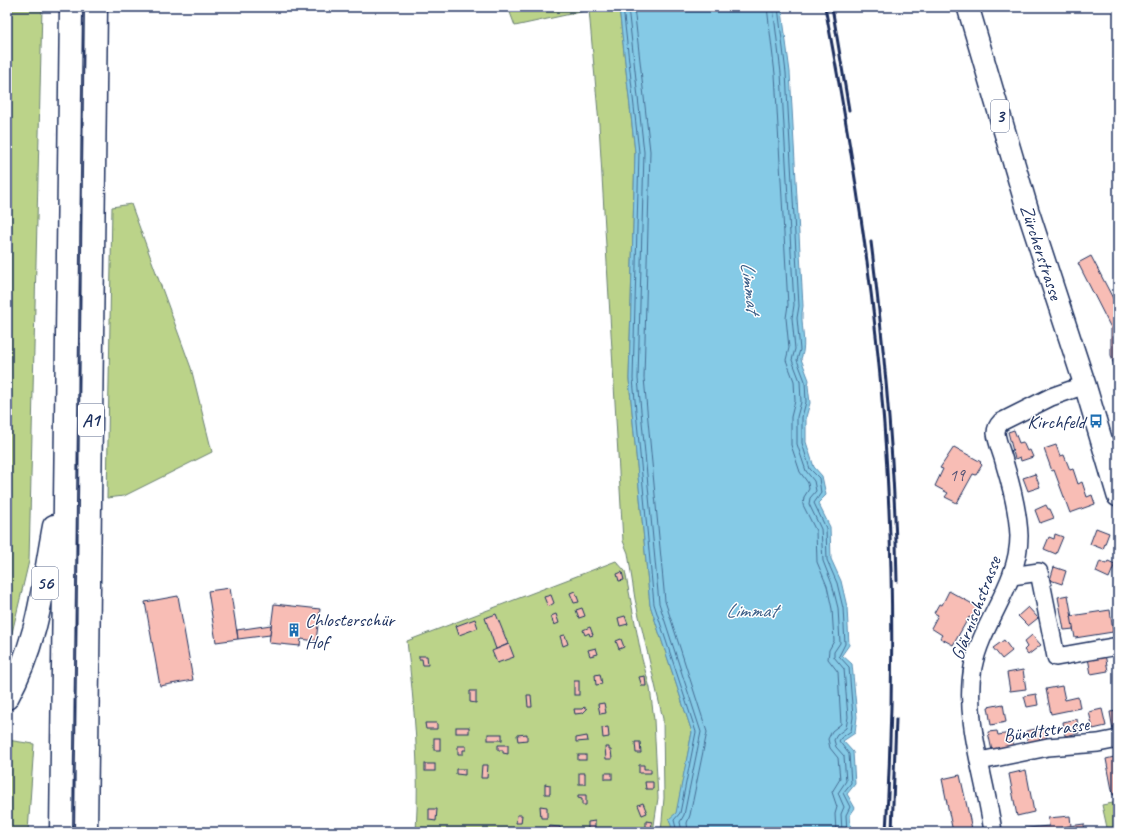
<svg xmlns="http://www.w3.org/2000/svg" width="1125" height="839" viewBox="0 0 1125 839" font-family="Caveat,sans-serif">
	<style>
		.green { fill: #bbd389; stroke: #6b8174 }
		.water { fill: #85cae6; stroke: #5b8cb0 }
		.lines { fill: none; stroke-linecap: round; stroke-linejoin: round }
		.shore { stroke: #456d94; stroke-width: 1 }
		.building { fill: #f8bdb5; stroke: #1b2f5e }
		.minor-casing { stroke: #1b2f5e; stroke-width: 20 }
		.major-casing { stroke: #1b2f5e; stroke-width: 24 }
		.highway-casing { stroke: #1b2f5e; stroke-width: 25 }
		.minor { stroke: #fff; stroke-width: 17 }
		.major { stroke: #fff; stroke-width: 21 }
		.highway { stroke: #fff; stroke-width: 22 }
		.rail { stroke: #1b2f5e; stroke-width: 3 }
		.labels { text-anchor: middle; stroke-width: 3; stroke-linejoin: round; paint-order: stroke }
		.number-label { font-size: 17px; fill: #525274 }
		.shield { fill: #fff; stroke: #5f6d8e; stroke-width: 1 }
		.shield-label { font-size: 18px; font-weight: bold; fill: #1b2f5e }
		.street-label { font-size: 19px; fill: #1b2f5e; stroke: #fff }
		.poi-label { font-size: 19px; fill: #1b2f5e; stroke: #fff; text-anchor: end }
		.water-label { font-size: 20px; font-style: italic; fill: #3b5e87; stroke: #fff }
	</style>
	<rect width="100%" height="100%" fill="#fff"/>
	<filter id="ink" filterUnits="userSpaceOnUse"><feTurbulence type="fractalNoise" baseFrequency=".025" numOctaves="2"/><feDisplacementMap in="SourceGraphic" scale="8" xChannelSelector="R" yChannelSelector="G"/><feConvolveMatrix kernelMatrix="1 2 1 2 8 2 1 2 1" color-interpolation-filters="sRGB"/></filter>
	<g filter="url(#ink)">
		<g class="green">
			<path d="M7,7H42L29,561L7,654Z"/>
			<path d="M508,7H619L635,152L629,379L650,605L692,732L673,832H661L664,798L663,719L635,599L628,553L623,541L599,124L589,10L515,26Z"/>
			<path d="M131,204L191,368L212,452L124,496L107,498L112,207Z"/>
			<path d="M616,561L625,571L642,659L650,688L654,720L658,798L653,832H416C420,768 414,704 407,641Z"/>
			<path d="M7,740L34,744L28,832H7Z"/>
			<path d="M1118,802V832H1108L1102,805Z"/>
		</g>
		<path class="water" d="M619,7H781L782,11L790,72L803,306C799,324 808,342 801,359L809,380L808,386L810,403L806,417V442L814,467L822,476L826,495L818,503L830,527L831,559L841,581L847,607L849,645L842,655L852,664L857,717L855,733L843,741L853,752L855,784L847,794L855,808L850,815L851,832H673L669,819L676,813L692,732L650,605L629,379L635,152Z"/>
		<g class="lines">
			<g class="shore">
				<path d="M623,7L639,152L633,379L654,604L696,732L680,813L674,820L677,832"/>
				<path d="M628,7L644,152L638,379L659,603L701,732L684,815L680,822L682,832"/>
				<path d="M634,7L650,151L644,378L665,601L707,732L690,815L687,823L688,832"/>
				<path d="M767,7L775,74L788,305L786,318L789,348L786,360L794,381L795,401L791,417V445L800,472L808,483L809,489L804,497L803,505L816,531L817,562L827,586L832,609L834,641L829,650L828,659L838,672L841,724L832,731L828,739L830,748L838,758L840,779L832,792L837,807L835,814L836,832"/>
				<path d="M773,7L781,73L794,305L792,318L795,349L792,360L800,381L801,402L797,417V444L806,471L814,481L816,491L810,498L809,504L821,529L823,561L832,584L838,608L840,643L834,652V657L844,669L848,717L846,728L837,735L834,740L836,747L844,756L846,781L838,793L844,807L841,814L842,832"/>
				<path d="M778,7L786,73L799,306L797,318L800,350L797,360L805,381L806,402L802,417V443L810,469L819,478L821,493L814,503L826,528L827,560L837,583L843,608L845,644L839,656L849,667L853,717L851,731L841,738L839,741L849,754L851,783L843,793L850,807L846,815L847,832"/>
			</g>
		</g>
		<g class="building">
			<path d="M1091,256L1118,308V380L1111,355V328L1078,263Z"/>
			<path d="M1014,430L1019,443L1023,442L1027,451L1030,450L1033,457L1021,461L1020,457L1015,459L1008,432Z"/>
			<path d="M1056,445L1060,456L1064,455L1070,470L1073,469L1078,484L1082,482L1087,497L1092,495L1095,504L1070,513L1054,470L1052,471L1044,449Z"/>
			<path d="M954,447L981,462L980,463L982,465L976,475L973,474L957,503L945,497L948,493L935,486L943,469L940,468Z"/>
			<path d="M1035,474L1040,487L1028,491L1023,478Z"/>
			<path d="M1046,505L1048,509H1050L1054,518L1040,523L1035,510Z"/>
			<path d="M1096,528L1109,533L1103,549L1090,544Z"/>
			<path d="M1055,534L1063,537L1056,554L1044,549L1049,537L1054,539Z"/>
			<path d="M1100,561L1106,564L1108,561L1115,564L1109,578L1096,572Z"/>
			<path d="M1054,567L1066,571L1062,584L1050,580Z"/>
			<path d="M622,572L624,580L619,581L617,574Z"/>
			<path d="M230,588L238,639L216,642L208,591Z"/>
			<path d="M575,591L579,602L574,603L570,593Z"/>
			<path d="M949,591L978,607L972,619L969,617L953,645L940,638L942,635L931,628L938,615L934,613L939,604L942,605Z"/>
			<path d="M551,595L554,603L548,607L544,597Z"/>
			<path d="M1068,595L1074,629L1064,630L1058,597Z"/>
			<path d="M178,596L193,680L160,686L145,602Z"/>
			<path d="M274,604L320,609L316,641L301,639L300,646L269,643Z"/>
			<path d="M1028,607L1038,618L1028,626L1018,616Z"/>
			<path d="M582,608L585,616L579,618L576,610Z"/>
			<path d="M1110,610L1113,632L1075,638L1071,616Z"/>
			<path d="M496,614L508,644L496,649L485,618Z"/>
			<path d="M556,614L559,623L554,625L551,616Z"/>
			<path d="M625,616L628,624L620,626L618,618Z"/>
			<path d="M475,619L478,628L459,635L456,626Z"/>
			<path d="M271,625L270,635L238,639L237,630Z"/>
			<path d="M590,627L593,635L590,636L589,633L585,635L583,630Z"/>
			<path d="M565,635L568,644L563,646L560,636Z"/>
			<path d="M1032,635L1041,645L1028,655L1024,650L1027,647L1024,642Z"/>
			<path d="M621,639L624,647L619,649L616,641Z"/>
			<path d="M1004,640L1012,651L1002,659L993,648Z"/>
			<path d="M509,644L514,657L497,663L492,651Z"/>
			<path d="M596,648L598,654L590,656L588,650Z"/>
			<path d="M1105,654L1108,671L1091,674L1088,658Z"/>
			<path d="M419,656H427L428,665H423L422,659H419Z"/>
			<path d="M1023,670L1026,689L1010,691L1007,673Z"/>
			<path d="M600,674L602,684L596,685L595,675Z"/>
			<path d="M645,676L646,686H642L639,677Z"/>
			<rect x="574" y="681" width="5" height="14"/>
			<path d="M1062,686L1065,700L1078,697L1080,708L1051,714L1046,689Z"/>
			<path d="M470,691H476V703L470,702Z"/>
			<path d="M1036,694L1038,705L1027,707L1024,696Z"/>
			<path d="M527,695H531L532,707H528Z"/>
			<path d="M604,703L606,713L600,714L598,704Z"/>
			<path d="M1003,704L1006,722L991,725L988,707Z"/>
			<path d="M584,707L587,709L583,713L575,714L574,709H582Z"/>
			<path d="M1102,709L1106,726L1093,729L1089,712Z"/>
			<path d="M1118,711V729L1113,730L1110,712Z"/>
			<path d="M1077,719L1079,733L1065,736L1063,722Z"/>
			<path d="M425,723H437V729H426Z"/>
			<rect x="456" y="727" width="13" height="6"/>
			<path d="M608,727L609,737L603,738L602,728Z"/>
			<path d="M1045,727L1047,740L1028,744L1026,731Z"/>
			<path d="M997,731L998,735L1011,733L1014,747L992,751L988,732Z"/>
			<rect x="488" y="734" width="14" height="6"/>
			<path d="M527,734V740L518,741L517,735Z"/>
			<path d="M587,736L588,741L576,742V738Z"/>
			<rect x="434" y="738" width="6" height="12"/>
			<path d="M635,742H640L641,753H636Z"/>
			<path d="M498,745H508V754L503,753V750H498Z"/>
			<path d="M458,746H466V750H463V754H458Z"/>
			<path d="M605,747H609V750H611L612,759H606Z"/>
			<rect x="578" y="755" width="8" height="5"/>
			<path d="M1118,756V794L1113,795L1106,759Z"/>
			<rect x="425" y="764" width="10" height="7"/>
			<path d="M482,765H488L487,778H481Z"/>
			<path d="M639,765H644V769H651V773H639Z"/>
			<path d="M456,769H465V775L456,774Z"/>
			<path d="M1026,770L1034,812L1017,816L1009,774Z"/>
			<rect x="579" y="773" width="6" height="11"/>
			<rect x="605" y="773" width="7" height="6"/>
			<path d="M960,775L972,829L953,832L942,779Z"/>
			<path d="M645,782H653V789H646Z"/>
			<path d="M545,784L550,785V794H545Z"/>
			<path d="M578,795H586V805H582V799L578,798Z"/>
			<path d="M643,803L647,813L642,815L638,805Z"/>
			<path d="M540,806L547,807V818H541Z"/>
			<path d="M429,809H437L436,821L429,820Z"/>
			<path d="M517,815H522L521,823H516Z"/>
			<path d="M1070,816L1071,826L1062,827V832H1008L1007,830L1049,826L1048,818Z"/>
			<path d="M595,821V830L588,831V822Z"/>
			<path d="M646,821L652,822L651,832H646Z"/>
			<path d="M1084,824L1085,832H1062V827Z"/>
			<path d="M549,826L560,827V832L549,831Z"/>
		</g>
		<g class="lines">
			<g class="minor-casing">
				<g id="minor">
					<path d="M1012,576L1039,572L1056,657L1118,646"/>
					<path d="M980,761L1048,747L1098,743L1118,739"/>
					<path d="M993,832C986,779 963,720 973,667C982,621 1019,584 1019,536C1018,512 1012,488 1005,465C1003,455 997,443 996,433C996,428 998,425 1001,422L1051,397L1085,385"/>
				</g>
			</g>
			<g class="major-casing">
				<path id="major" d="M968,7L1028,211L1085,385L1118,496"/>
			</g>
			<g class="highway-casing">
				<g id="highway">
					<path d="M7,698C39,639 42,590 54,526"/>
					<path d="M61,832L71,7"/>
					<path d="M86,832L96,7"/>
				</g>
			</g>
			<use href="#minor" class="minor"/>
			<use href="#major" class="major"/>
			<use href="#highway" class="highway"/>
			<g class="rail">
				<path d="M825,7C851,145 874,284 884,424C894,560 894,696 886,832"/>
				<path d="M832,7L849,110"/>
				<path d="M871,242C885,354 895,467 897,581"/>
				<path d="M892,832L896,719"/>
			</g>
		</g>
	</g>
	<defs>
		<g id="bus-bare" transform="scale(1.08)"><path d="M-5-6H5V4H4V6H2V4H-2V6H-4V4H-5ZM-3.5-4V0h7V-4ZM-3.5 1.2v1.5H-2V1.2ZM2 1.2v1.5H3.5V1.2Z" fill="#1f6fb2" stroke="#fff" stroke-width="2.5" paint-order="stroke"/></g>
		<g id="building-bare" transform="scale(1.08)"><path d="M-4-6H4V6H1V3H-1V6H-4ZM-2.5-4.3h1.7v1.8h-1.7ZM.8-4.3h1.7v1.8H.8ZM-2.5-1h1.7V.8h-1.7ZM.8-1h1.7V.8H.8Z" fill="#1f6fb2" stroke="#fff" stroke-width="2.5" paint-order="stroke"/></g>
	</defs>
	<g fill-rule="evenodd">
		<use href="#bus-bare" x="1096" y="421"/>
		<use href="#building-bare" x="294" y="630"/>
	</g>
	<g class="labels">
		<g class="number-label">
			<text x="957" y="481">19</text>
		</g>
		<g class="shield">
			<rect x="991" y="100" width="18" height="32" rx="3"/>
			<rect x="78" y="404" width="26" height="32" rx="3"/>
			<rect x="32" y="567" width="26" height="32" rx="3"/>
		</g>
		<g class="shield-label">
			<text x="1000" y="122">3</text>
			<text x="91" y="426">A1</text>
			<text x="45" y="589">56</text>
		</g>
		<g class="street-label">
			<text transform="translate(1042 252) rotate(72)" y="7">Zürcherstrasse</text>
			<text transform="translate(975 608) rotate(-69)" y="7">Glärnischstrasse</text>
			<text transform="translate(1046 729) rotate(-8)" y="7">Bündtstrasse</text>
		</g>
		<g class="poi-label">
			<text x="1085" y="428">Kirchfeld</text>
			<text x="305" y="626" text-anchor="start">Chlosterschür<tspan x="305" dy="22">Hof</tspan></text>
		</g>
		<g class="water-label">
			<text transform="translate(751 287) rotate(83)" y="7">Limmat</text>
			<text x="751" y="617">Limmat</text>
		</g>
	</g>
	<rect width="1125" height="839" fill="none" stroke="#fff" stroke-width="24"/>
	<rect x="12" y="12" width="1101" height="815" fill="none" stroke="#1b2f5e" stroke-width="1.5" filter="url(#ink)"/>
</svg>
